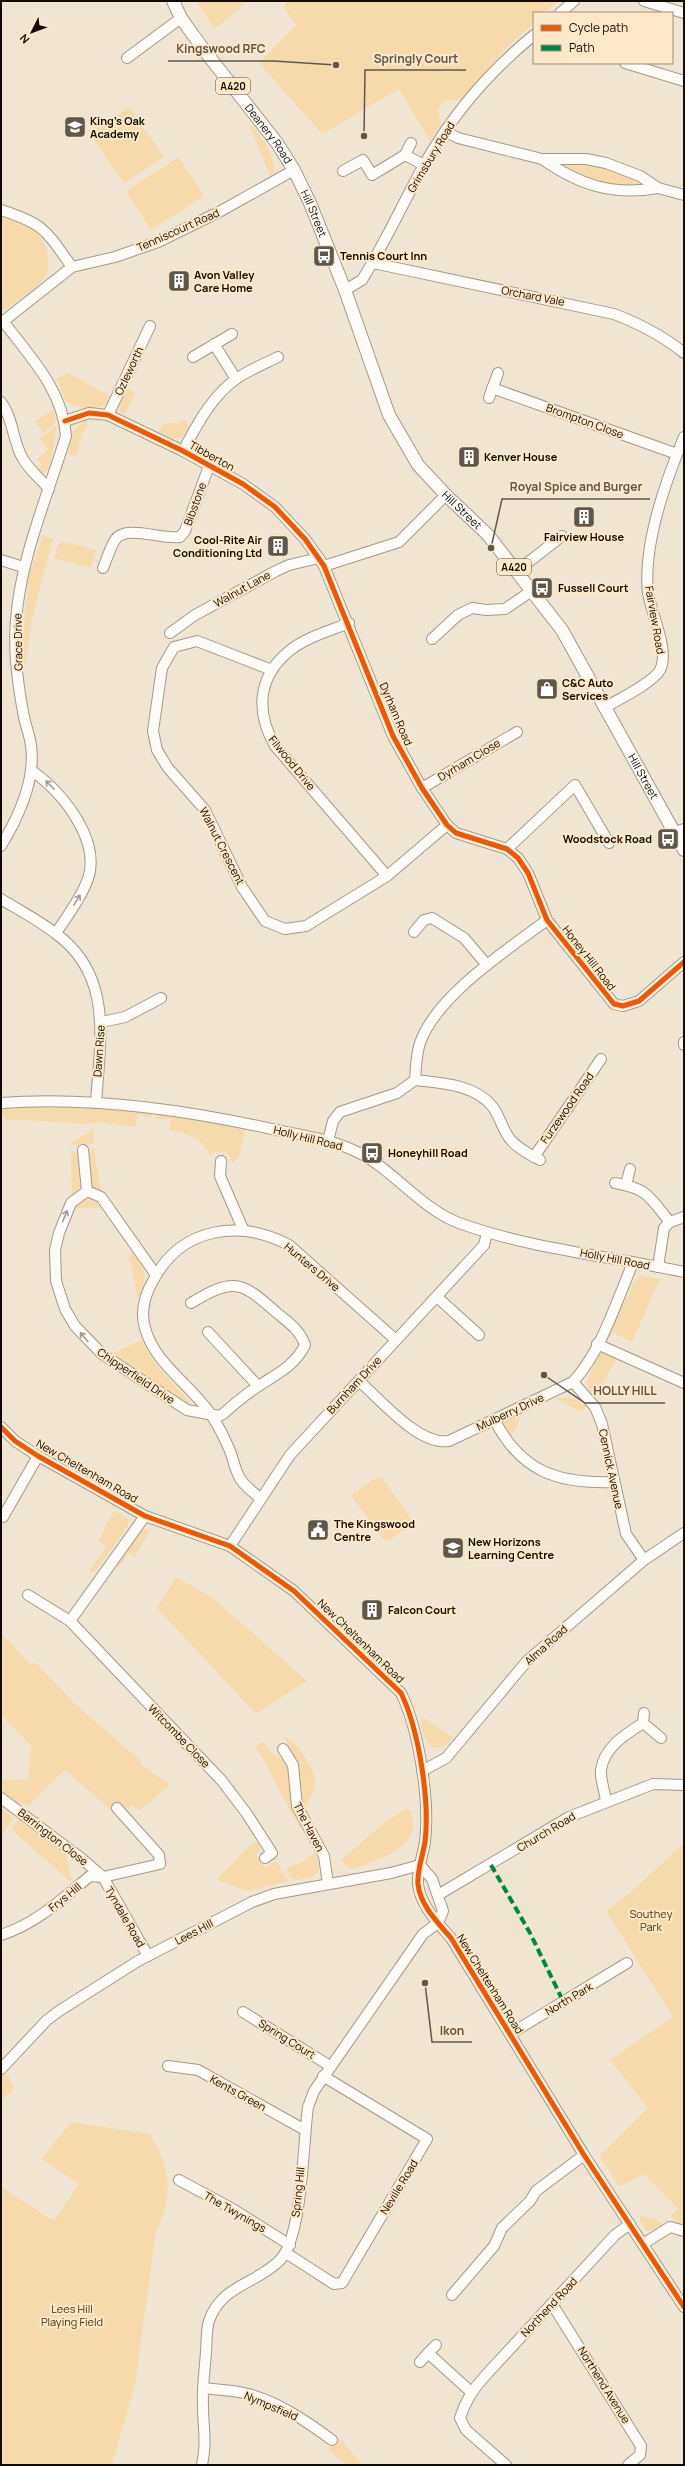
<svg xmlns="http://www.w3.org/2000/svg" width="685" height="2466" viewBox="0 0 685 2466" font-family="Manrope,sans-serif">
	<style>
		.green { fill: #f6daab }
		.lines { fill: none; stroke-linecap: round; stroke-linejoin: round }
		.minor-casing { stroke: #a1998b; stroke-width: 12 }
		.major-casing { stroke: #a1998b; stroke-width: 14 }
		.minor { stroke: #fdfbf8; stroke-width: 10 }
		.major { stroke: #fdfbf8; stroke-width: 12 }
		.quiet { stroke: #00873e; stroke-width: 4; stroke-dasharray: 8 4; stroke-linecap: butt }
		.cycleway-casing { stroke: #fce8c7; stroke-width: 8 }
		.cycleway { stroke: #e8590c; stroke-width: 5 }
		.oneway { stroke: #9f9b96 }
		.labels { text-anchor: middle; stroke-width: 4; stroke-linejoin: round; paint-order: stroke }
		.shield { fill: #fce8c7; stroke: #584d3d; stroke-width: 1 }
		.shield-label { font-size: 10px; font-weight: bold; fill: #110b02 }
		.poi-label { font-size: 11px; font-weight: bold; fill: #110b02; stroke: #fce8c7; text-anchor: start }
		.street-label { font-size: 11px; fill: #110b02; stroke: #fce8c7 }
		.park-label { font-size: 11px; fill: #4a350b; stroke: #fce8c7 }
		.leader { fill: none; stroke: #5f574b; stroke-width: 1.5 }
		.callout-dot { fill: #5f574b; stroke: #fce8c7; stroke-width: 1.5 }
		.callout-label { font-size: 12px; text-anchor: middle; font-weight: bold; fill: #5f574b; stroke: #fce8c7; stroke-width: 4; stroke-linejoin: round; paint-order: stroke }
	</style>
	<rect width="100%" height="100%" fill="#f0e5d3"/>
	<g class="green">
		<path d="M196,1H248L215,29Z"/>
		<path d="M286,1H558L544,13H534V23L505,49L461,100L444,101L437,109L441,125L430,141L399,89L322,134L259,63L296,25L284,7Z"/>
		<path d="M129,107L164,157L124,184L90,134Z"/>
		<path d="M249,125L253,126C261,138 282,163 271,177Z"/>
		<path d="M179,157L204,196L151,230L126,191Z"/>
		<path d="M565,163C584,164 626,167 639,183L635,186C609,187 587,180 565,168Z"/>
		<path d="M1,217C10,219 23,221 30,226C45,238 54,261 44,278C35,292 14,302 1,312Z"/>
		<path d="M68,373L112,397C102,413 80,409 66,401L57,379Z"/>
		<path d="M126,388L135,392L125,415L120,412L118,403Z"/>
		<path d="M53,410L56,423L43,433L35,421Z"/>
		<path d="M184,419L192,430C180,441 172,441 158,432L164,424L174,422L176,425Z"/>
		<path d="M84,421H88L86,430L83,431L76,456L68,454L72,433Z"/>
		<path d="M56,426C56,442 52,458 46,472L41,473L36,471L42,465L37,459L48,450L40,438Z"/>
		<path d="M43,535L53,539L32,619L25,669L21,657L29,576Z"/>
		<path d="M60,541L96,550L91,568L54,558Z"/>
		<path d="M29,1105L103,1108L152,1113L151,1117L138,1115L136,1127L98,1122L89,1124L5,1119L1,1114V1106Z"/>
		<path d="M160,1112L246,1127L239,1157L232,1163L230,1156L225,1152H215L210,1156C203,1137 187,1134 169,1130L171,1119H157V1113Z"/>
		<path d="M93,1126L94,1144L71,1145V1142L88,1133Z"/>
		<path d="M94,1148L101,1193L91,1185L88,1152Z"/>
		<path d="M71,1151L79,1154L82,1184L72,1198Z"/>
		<path d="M88,1198L96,1202L101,1208H74L80,1201Z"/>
		<path d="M133,1253C148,1274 147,1277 138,1300L129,1255Z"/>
		<path d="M641,1276L660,1279L632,1342L610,1331L634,1283Z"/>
		<path d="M141,1340L156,1365L189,1401L188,1405L110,1355Z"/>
		<path d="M603,1351L618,1356L595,1398L586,1384L598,1354Z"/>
		<path d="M563,1398L574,1399L586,1406L582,1412L556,1399Z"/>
		<path d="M524,1410L510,1439L503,1427L504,1422Z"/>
		<path d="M377,1477L382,1478L412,1520L411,1524L389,1541L384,1540L353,1498V1494Z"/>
		<path d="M114,1511L128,1519V1526L95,1572H91L89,1571L107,1546L98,1541Z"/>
		<path d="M147,1529L151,1531L149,1532L135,1557L130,1552L118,1568L117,1564L141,1531Z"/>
		<path d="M176,1577L214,1599L307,1681L256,1714L157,1608Z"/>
		<path d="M1,1633L31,1665L35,1662L75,1704L140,1760L141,1764L170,1785L139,1811L133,1805L128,1809L121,1804L112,1811L65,1770L28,1806L15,1802L1,1792V1771L3,1779L28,1780L31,1746L1,1715Z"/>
		<path d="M420,1716L453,1737C447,1745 441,1749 431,1747L423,1735Z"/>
		<path d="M284,1737C295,1738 316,1771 315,1782C314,1793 307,1802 305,1813C292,1789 300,1763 284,1737Z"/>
		<path d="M264,1742L274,1756L284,1758L289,1765L293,1804L307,1834C293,1825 270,1766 256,1748V1745Z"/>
		<path d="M1,1807L13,1819L1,1836Z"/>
		<path d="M407,1808L411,1811C412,1817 414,1825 413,1830C408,1852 369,1863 352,1869L340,1861L385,1822Z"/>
		<path d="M19,1819L66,1855L72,1883L11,1829Z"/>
		<path d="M257,1842L260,1848L256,1854L265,1868L276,1861L288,1881L248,1891L219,1881V1877L248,1847Z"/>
		<path d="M684,1844V2226L678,2224L671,2216L678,2209L644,2174L619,2187L600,2156L648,2108L610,2060L673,2017L606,1911C635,1892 657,1866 684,1844Z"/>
		<path d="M315,1852L319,1871L313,1877L296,1880L292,1878L286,1868L304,1861Z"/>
		<path d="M3,2073L8,2075L14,2088L10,2094L1,2098V2075Z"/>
		<path d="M71,2122L150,2134C171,2169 174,2195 156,2232L135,2385L112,2465H1V2187L54,2221L79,2184L41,2159Z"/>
		<path d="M640,2216L658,2220L662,2225L655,2229L647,2231L640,2220Z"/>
		<path d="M341,2439L362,2465H347L328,2450Z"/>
	</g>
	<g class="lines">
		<g class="minor-casing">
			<g id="minor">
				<path d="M644,1L684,13"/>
				<path d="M560,13L574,1"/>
				<path d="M127,58L181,18"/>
				<path d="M625,63L684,81"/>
				<path d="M445,131L458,138L542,159H586L606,163L640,176L658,188L684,195"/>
				<path d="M405,155L411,143"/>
				<path d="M542,159C580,185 612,196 658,188"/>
				<path d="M343,171L363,160L372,175L405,155L424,165"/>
				<path d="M1,210C45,224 46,231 72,267"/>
				<path d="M373,263L614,314C640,324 662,335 684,353"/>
				<path d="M345,290L362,280C385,243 403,203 424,165C452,115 490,71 534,35"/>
				<path d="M1,323L72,267L115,257L158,242L219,212L294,170"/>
				<path d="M214,344L236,379"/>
				<path d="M193,357L232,334"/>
				<path d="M492,388L677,454"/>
				<path d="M489,398L498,373"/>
				<path d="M1,402C14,420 12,440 23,459C29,470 41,479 49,489"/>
				<path d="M108,415L150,326"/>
				<path d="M65,421L89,413L108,415L183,451L243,484L275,507L305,539L324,566L393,736L422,788L447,825L456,833L507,849L518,858L528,873L547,920L614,1004L623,1006L639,1001L684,962"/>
				<path d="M183,451C197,425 211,397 236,379C249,370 264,364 278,357"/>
				<path d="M1,560L23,567"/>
				<path d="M324,566L399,542L446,495"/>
				<path d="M103,568C107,559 110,548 115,540C125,524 162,540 180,537L185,531L209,466"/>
				<path d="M517,571L562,536"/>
				<path d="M349,623C329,631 304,638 288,652C257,678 256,713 275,746L387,876"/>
				<path d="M170,633L195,615L276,571L289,565L319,558"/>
				<path d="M432,639L458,615L472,608L486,610L505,609L533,590"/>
				<path d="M272,670L197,641L174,647L162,668L153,731L157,750L168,768L205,810L242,887L265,921L285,929L306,926L387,876L447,825"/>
				<path d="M604,708C617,700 653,683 660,670C670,651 651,613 648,593C643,546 666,480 684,437"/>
				<path d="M31,770C63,793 106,844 85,886C78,902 66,918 56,933"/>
				<path d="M422,788L517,732"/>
				<path d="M675,832L684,829"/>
				<path d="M1,846C18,818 36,781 31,746C30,736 26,727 24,717C18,686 13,652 16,620C21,557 47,497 66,436C63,390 30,357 3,321"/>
				<path d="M507,849L575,785L609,843"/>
				<path d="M1,899C19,910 38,920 55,933C114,975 100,1041 96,1103"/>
				<path d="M414,932L424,920L432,918L464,938L487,965"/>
				<path d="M102,1022L125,1017L161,998"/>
				<path d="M684,1042V1045"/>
				<path d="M415,1080C440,1083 474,1084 492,1106C500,1116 502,1129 510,1139C517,1148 529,1154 540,1160"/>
				<path d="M1,1103C92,1096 187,1110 276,1130C302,1135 328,1139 353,1150C392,1167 419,1208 459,1223C531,1249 610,1256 684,1272"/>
				<path d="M328,1141L333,1121L340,1112L397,1093L415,1080C416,1068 416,1055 420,1043C437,995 507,950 547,920"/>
				<path d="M83,1150L87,1191"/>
				<path d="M534,1157L601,1059"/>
				<path d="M221,1161L220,1176L243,1229"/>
				<path d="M615,1183C649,1189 649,1197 670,1222"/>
				<path d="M626,1185L630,1169"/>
				<path d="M658,1267L664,1228L670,1222L684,1217"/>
				<path d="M156,1275L101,1197L87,1191L71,1203L59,1233L55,1250L56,1281L65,1309L75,1326L102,1354L187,1410L219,1416L223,1414C234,1404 245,1395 257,1387C276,1374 294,1367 305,1345C300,1330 289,1323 277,1313C241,1281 234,1277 191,1303"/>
				<path d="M437,1297L479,1335"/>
				<path d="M208,1332L258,1386"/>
				<path d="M597,1344L684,1383"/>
				<path d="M359,1381C381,1400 419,1446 449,1441L573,1382C602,1350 616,1302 633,1263"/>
				<path d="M573,1382L595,1407L602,1424L626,1534L644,1560"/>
				<path d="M494,1419C521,1472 558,1484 614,1482"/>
				<path d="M1,1427L15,1441L38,1456L145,1516L230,1546L294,1591L401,1693C419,1730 430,1801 425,1842C423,1855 417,1870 418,1884C420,1905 438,1923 451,1938L584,2155L684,2307"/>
				<path d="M260,1498C254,1493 246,1487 241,1480C235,1471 234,1461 230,1451C225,1439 219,1427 212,1416C192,1385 155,1365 145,1328C140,1311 145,1294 154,1279C182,1227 240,1219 289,1245L396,1340"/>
				<path d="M3,1517L38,1456"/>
				<path d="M230,1546L290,1455L484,1245L487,1233"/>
				<path d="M28,1595L70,1621L222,1781L247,1814L272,1853L265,1858"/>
				<path d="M70,1621L145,1516"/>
				<path d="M644,1713L643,1723L661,1738"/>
				<path d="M283,1749L293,1765L297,1806L324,1856L328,1884"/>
				<path d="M422,1771L446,1758L527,1661L644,1560L684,1533"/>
				<path d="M1,1798L81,1858L103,1877L148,1956"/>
				<path d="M606,1801C605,1792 600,1779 601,1770C604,1747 626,1734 643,1723"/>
				<path d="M420,1865L432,1879L443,1911L438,1923"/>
				<path d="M438,1895L569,1817L653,1784L684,1785"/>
				<path d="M1,1935C36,1924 62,1899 90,1876L103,1877L160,1864L159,1855L117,1808"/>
				<path d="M243,2012L330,2066"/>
				<path d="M510,2034L627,1963"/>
				<path d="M168,2066L198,2070L305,2130"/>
				<path d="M1,2069L47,2020L59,2011L138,1961L252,1902L274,1894L391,1873L420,1865"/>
				<path d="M179,2180L231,2208L290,2245"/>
				<path d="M643,2244L670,2227L684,2231"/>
				<path d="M286,2253L334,2284L342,2283L427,2139L323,2076"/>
				<path d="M452,2295L494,2246L502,2228L530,2201L536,2191L584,2155"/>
				<path d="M552,2304L641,2446L640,2455L628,2465"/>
				<path d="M428,2353L436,2345"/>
				<path d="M420,2362L428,2353L471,2392"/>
				<path d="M204,2388C217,2390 231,2390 244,2393C276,2400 306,2421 332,2440"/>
				<path d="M202,2465C207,2442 203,2428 203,2405C202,2387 205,2369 206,2351C207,2341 206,2330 209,2321C221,2285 257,2284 280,2260C303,2236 303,2141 308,2107L314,2091L423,1934L438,1923"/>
				<path d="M506,2465L466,2430L460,2418C465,2401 473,2389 485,2376L615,2235L630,2224"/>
			</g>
		</g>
		<g class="major-casing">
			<g id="major">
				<path id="s1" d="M173,1L181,18L204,50L277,143L294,170L310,203L345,290L389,415L418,465L446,495L488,535L562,630L684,850"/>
			</g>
		</g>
		<use href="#minor" class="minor"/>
		<use href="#major" class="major"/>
		<path class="quiet" d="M491,1865L530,1933L564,2003"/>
		<g class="cycleway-casing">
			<g id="cycleway">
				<path d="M65,421L89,413L108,415L183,451L243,484L275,507L305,539L324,566L393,736L422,788L447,825L456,833L507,849L518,858L528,873L547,920L614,1004L623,1006L639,1001L684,962"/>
				<path d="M1,1427L15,1441L38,1456L145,1516L230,1546L294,1591L401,1693C419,1730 430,1801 425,1842C423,1855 417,1870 418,1884C420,1905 438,1923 451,1938L584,2155L684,2307"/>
			</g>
		</g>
		<use href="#cycleway" class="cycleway"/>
	</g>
	<defs><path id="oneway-shaft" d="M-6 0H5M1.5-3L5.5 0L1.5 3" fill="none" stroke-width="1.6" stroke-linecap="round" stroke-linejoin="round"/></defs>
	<g class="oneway">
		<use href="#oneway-shaft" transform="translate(50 785) rotate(-135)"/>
		<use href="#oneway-shaft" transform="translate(77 900) rotate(-58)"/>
		<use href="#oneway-shaft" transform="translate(65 1216) rotate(-68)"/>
		<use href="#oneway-shaft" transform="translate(84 1337) rotate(-130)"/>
	</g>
	<defs>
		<g id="school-square" transform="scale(1.15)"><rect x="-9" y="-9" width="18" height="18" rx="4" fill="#5f574b" stroke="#fce8c7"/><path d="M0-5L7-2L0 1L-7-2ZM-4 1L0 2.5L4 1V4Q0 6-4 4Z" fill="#fff"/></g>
		<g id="bus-square" transform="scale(1.15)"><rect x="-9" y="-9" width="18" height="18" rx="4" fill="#5f574b" stroke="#fce8c7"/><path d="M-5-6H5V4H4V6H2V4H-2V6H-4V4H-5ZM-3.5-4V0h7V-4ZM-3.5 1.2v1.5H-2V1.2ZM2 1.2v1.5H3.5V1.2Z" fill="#fff"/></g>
		<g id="building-square" transform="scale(1.15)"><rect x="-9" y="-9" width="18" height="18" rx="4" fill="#5f574b" stroke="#fce8c7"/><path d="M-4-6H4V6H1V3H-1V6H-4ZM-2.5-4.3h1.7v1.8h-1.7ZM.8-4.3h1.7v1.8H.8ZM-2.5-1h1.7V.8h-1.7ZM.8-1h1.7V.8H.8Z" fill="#fff"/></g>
		<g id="shop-square" transform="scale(1.15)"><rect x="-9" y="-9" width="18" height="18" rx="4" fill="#5f574b" stroke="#fce8c7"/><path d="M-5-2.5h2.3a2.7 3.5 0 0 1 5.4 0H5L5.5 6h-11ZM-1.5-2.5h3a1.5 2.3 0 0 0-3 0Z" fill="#fff"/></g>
		<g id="civic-square" transform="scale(1.15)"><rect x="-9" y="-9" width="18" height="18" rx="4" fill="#5f574b" stroke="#fce8c7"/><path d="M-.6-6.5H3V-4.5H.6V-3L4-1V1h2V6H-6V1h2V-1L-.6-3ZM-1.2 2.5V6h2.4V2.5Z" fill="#fff"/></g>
	</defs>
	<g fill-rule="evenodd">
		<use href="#school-square" x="75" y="127"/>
		<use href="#bus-square" x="324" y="256"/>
		<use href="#building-square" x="179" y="281"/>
		<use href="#building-square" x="469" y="457"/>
		<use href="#building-square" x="584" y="517"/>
		<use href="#building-square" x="278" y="546"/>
		<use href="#bus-square" x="542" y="588"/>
		<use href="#shop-square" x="547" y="689"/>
		<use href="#bus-square" x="668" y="839"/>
		<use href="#bus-square" x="372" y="1153"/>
		<use href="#civic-square" x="318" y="1530"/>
		<use href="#school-square" x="453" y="1548"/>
		<use href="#building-square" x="372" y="1610"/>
	</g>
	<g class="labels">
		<g class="shield">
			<rect x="216" y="78" width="34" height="16" rx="3"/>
			<rect x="497" y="559" width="34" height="16" rx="3"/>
		</g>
		<g class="shield-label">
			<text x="233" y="90">A420</text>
			<text x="514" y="571">A420</text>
		</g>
		<g class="poi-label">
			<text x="90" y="125">King's Oak<tspan x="90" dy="13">Academy</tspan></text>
			<text x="340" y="260">Tennis Court Inn</text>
			<text x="194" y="279">Avon Valley<tspan x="194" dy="13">Care Home</tspan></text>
			<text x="484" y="461">Kenver House</text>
			<text x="584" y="541" text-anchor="middle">Fairview House</text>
			<text x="262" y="544" text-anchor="end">Cool-Rite Air<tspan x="262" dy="13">Conditioning Ltd</tspan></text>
			<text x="558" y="592">Fussell Court</text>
			<text x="562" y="687">C&amp;C Auto<tspan x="562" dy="13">Services</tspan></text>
			<text x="652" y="843" text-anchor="end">Woodstock Road</text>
			<text x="388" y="1157">Honeyhill Road</text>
			<text x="334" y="1528">The Kingswood<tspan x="334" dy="13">Centre</tspan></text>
			<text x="468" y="1546">New Horizons<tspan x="468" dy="13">Learning Centre</tspan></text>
			<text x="388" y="1614">Falcon Court</text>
		</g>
		<g class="street-label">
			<text dy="4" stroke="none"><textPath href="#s1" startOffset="164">Deanery Road</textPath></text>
			<text transform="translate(431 157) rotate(-59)" y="4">Grimsbury Road</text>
			<text dy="4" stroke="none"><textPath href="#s1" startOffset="256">Hill Street</textPath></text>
			<text transform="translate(178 230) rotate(-24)" y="4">Tenniscourt Road</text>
			<text transform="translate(533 296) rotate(11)" y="4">Orchard Vale</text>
			<text transform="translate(129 371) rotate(-65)" y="4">Ozleworth</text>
			<text transform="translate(585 421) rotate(20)" y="4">Brompton Close</text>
			<text transform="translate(212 456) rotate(29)" y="4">Tibberton</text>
			<text transform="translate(195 504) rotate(-70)" y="4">Bibstone</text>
			<text dy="4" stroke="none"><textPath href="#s1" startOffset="592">Hill Street</textPath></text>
			<text transform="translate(242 589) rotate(-29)" y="4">Walnut Lane</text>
			<text transform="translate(655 620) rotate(80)" y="4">Fairview Road</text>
			<text transform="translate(18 642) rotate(-91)" y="4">Grace Drive</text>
			<text transform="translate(396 714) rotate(67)" y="4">Dyrham Road</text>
			<text transform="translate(469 760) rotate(-31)" y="4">Dyrham Close</text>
			<text transform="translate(292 763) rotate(51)" y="4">Filwood Drive</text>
			<text dy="4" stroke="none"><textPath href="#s1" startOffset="916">Hill Street</textPath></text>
			<text transform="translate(222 846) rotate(63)" y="4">Walnut Crescent</text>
			<text transform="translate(589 958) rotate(52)" y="4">Honey Hill Road</text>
			<text transform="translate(99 1051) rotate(-86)" y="4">Dawn Rise</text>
			<text transform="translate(567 1108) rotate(-55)" y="4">Furzewood Road</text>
			<text transform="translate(308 1138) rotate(14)" y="4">Holly Hill Road</text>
			<text transform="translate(615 1259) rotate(11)" y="4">Holly Hill Road</text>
			<text transform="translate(312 1267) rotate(40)" y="4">Hunters Drive</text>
			<text transform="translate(136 1376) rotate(34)" y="4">Chipperfield Drive</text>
			<text transform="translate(354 1385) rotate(-47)" y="4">Burnham Drive</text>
			<text transform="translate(510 1412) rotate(-25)" y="4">Mulberry Drive</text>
			<text transform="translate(611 1469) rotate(78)" y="4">Cennick Avenue</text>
			<text transform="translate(87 1471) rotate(30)" y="4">New Cheltenham Road</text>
			<text transform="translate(361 1641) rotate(44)" y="4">New Cheltenham Road</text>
			<text transform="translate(546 1645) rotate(-42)" y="4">Alma Road</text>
			<text transform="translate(179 1736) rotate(46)" y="4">Witcombe Close</text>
			<text transform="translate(309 1827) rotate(63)" y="4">The Haven</text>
			<text transform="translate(546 1832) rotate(-31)" y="4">Church Road</text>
			<text transform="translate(53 1837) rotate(38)" y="4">Barrington Close</text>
			<text transform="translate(65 1897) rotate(-39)" y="4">Frys Hill</text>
			<text transform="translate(125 1917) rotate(60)" y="4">Tyndale Road</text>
			<text transform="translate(194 1932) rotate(-28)" y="4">Lees Hill</text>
			<text transform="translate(490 1984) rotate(58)" y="4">New Cheltenham Road</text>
			<text transform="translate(569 1999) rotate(-31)" y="4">North Park</text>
			<text transform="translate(287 2039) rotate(32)" y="4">Spring Court</text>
			<text transform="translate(238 2093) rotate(29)" y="4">Kents Green</text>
			<text transform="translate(399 2187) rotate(-59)" y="4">Neville Road</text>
			<text transform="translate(298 2192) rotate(-84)" y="4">Spring Hill</text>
			<text transform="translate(235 2212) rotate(30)" y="4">The Twynings</text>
			<text transform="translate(549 2307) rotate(-47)" y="4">Northend Road</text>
			<text transform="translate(604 2385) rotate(58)" y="4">Northend Avenue</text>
			<text transform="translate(271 2406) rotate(23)" y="4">Nympsfield</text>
		</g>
		<g class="park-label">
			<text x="651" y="1918">Southey<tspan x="651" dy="13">Park</tspan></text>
			<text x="72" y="2313">Lees Hill<tspan x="72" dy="13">Playing Field</tspan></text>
		</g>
	</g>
	<path class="leader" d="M336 65L274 61H168M364 136L365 70H466M491 548L502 499H650M544 1375L585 1403H665M425 1983L432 2042H472"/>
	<g class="callout-dot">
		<circle cx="336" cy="65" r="4"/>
		<circle cx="364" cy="136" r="4"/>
		<circle cx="491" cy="548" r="4"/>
		<circle cx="544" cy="1375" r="4"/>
		<circle cx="425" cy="1983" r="4"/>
	</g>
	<g class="callout-label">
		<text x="221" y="53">Kingswood RFC</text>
		<text x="416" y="63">Springly Court</text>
		<text x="576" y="491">Royal Spice and Burger</text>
		<text x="625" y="1395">HOLLY HILL</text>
		<text x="452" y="2035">Ikon</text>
	</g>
	<rect width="685" height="2466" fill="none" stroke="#110b02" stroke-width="4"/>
	<rect x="533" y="12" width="140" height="52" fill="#fce8c7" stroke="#9e9078"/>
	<rect x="541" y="25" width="20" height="6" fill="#e8590c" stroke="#9e9078"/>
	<text x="569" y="32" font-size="12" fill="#110b02">Cycle path</text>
	<rect x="541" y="45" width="20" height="6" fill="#00873e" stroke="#9e9078"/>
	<text x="569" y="52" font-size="12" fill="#110b02">Path</text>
	<g transform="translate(32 32) rotate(228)" stroke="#fce8c7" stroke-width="3" paint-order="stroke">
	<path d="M0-3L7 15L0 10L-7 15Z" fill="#110b02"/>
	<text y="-6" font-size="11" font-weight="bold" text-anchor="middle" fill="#110b02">N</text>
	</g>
</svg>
